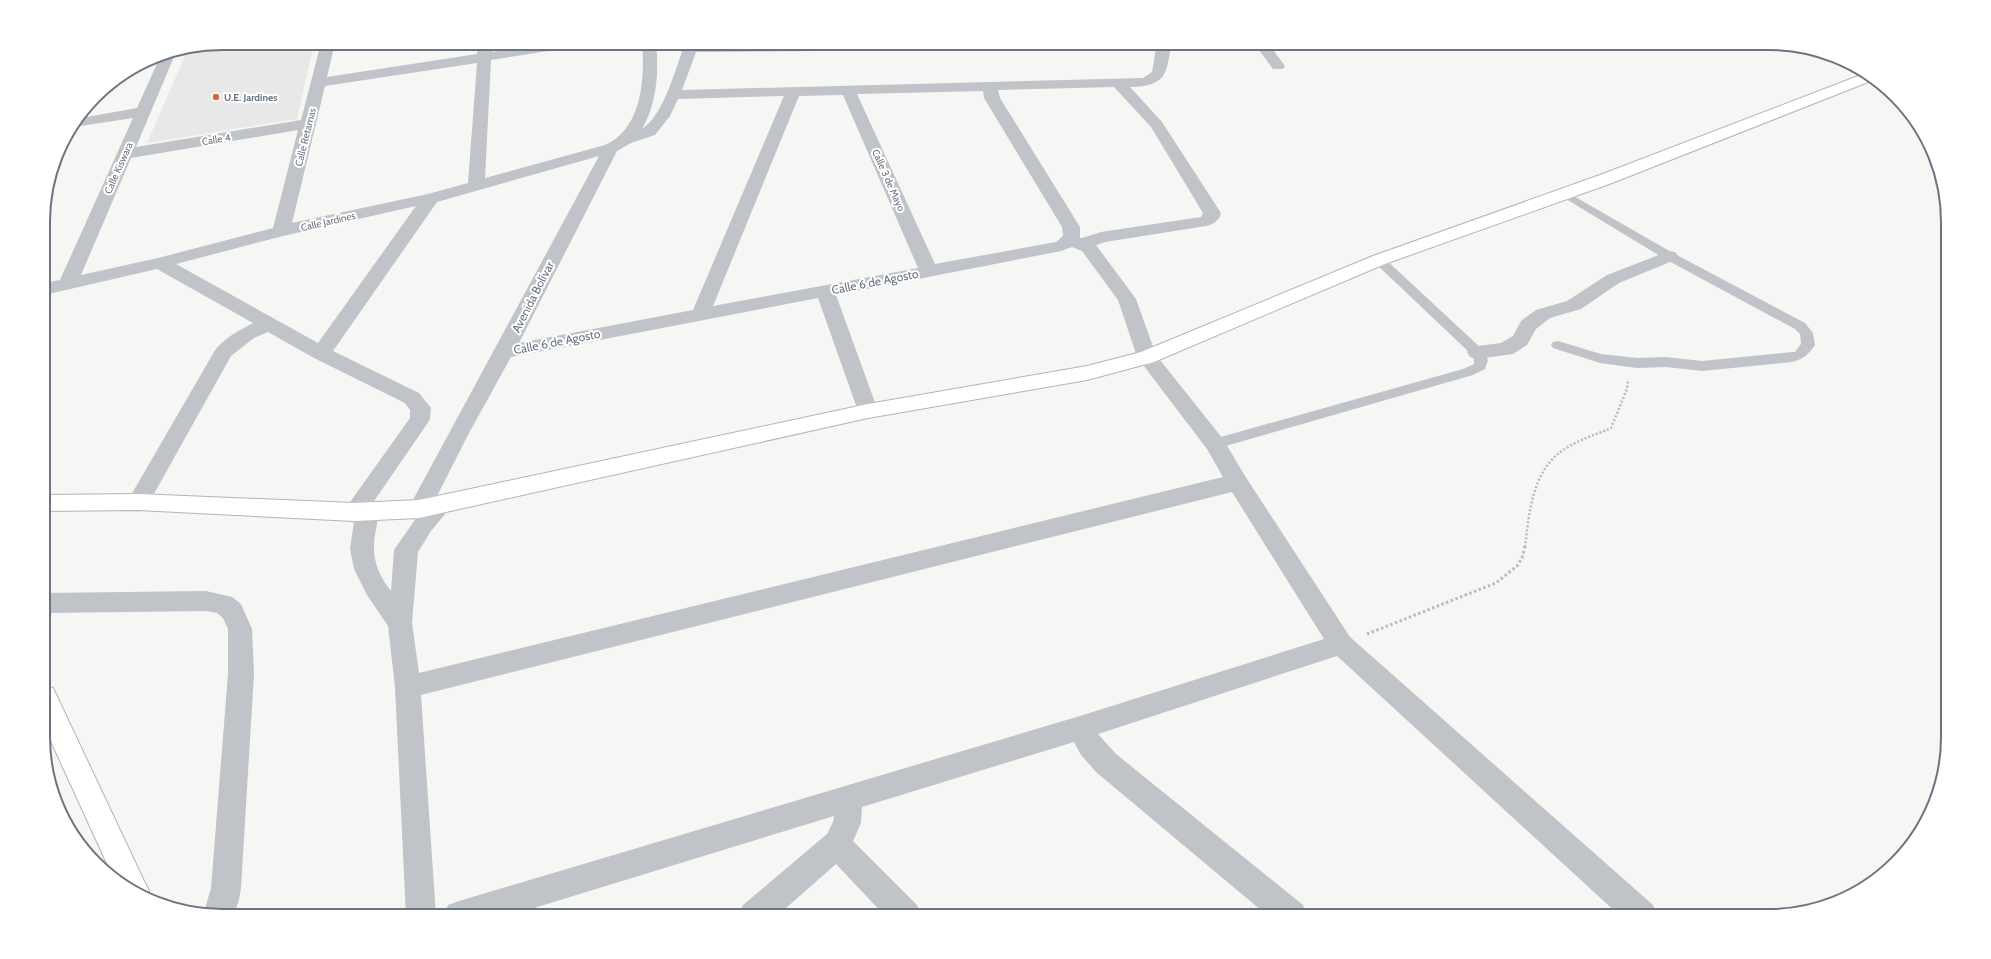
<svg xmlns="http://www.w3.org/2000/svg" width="1991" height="959" viewBox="0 0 1991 959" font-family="Cabin,sans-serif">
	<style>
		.built { fill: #e7e8e7 }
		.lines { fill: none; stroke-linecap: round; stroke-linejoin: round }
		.secondary-casing { stroke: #b1b5b9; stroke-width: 2 }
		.path-far1 { stroke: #b8bbbd; stroke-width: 2.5; stroke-dasharray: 2 2; stroke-linecap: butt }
		.path { stroke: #b8bbbd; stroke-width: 3; stroke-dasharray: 2.5 2.5; stroke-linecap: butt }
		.lane { fill: #c0c3c7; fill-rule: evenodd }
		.street { fill: #c0c3c7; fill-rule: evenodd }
		.secondary { fill: #fff; fill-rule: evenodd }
		.poi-dot { fill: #ce6a3d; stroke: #fff; stroke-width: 1.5 }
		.labels { text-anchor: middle; stroke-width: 4; stroke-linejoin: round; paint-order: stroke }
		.far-poi-label { font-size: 10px; font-weight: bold; fill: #697581; stroke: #fff; text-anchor: start }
		.far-street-label { font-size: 10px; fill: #697581; stroke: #fff }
		.street-label { font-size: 12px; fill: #697581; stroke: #fff }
		.rim { fill: none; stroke: #697581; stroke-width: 2 }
	</style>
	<rect width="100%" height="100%" fill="#f6f7f4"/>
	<path class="built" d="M238,43H314L297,119L147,143L187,51Z"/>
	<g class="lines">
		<g class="secondary-casing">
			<g id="secondary">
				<path d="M1866,73L1876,79L1612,183L1385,264L1154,362L1087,380L868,418L419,518L354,521L138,510L44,511V495L138,494L354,503L419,500L868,404L1087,366L1141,352L1373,256L1600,175Z"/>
				<path d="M44,685L53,688L144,881L149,891L146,898L114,879L44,726Z"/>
			</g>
		</g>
		<path class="path-far1" d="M1525,547C1529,514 1532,471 1563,450C1578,440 1595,435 1611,428L1627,389L1628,381"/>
		<path class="path" d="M1367,634L1496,583L1517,566L1522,558L1525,546"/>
		<g class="lane">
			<path d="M1565,191L1673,253L1805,323L1813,333L1815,345C1808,355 1803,359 1792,362L1702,371L1666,367L1637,368L1600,363L1553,348L1551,345L1553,342L1558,341L1601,354L1637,358L1666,357L1702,361L1792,352H1795L1801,344L1800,334L1795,329L1665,259L1561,196L1559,194Z"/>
			<path d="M1379,256L1383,257L1482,349L1488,360L1485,369L1473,375L1215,449L1210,448L1208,444L1210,440L1463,369L1474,364V360L1471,354L1375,263L1373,260L1375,257Z"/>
		</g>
		<g class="street">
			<path d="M321,43H335L327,77L477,54L478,43H492V52L547,43H581L579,46L574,47L491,60L485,178L605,145C642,129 645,78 642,43H656C659,71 657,104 642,129C664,115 676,67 685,43H1171C1167,75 1166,86 1130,87L1162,122L1221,213C1219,221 1214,224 1206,226L1105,242L1096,245L1136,299L1156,355L1223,439L1245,476L1350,637L1653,905L1657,916H1620L1337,656L1098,734L1116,754L1303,905L1307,916H1268L1096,772L1081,755L1074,742L862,807L861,823L853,841L917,905L921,916H885L836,864L777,916H739L743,905L827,834L833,822L834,816L508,916H444L448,905L459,901L1080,716L1324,639L1232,492L421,695L436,916H406L395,687L388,626L367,595L354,569L350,549L354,521L346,518L343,512L410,418V410L405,403L314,358L268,332L254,338L231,356L146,508L138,510L130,508L127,502L214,352C222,339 240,330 253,323L157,269L44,295V283L60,280L133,118L74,127L81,118L137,108L161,55L176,52L136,147L301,120ZM1156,48L1152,72L1143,78L682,90L696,52ZM477,63L468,183L428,194L292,223L325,86ZM1114,87L1151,127L1203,213L1201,217L1101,232L1082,238H1080V227L1000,98L998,90ZM983,91L984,98L1062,227L1063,236L1056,242L935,264L857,94ZM843,95L918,268L713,306L799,96ZM784,96L693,310L519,343L617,151L631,143L655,135L670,116L678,99ZM298,130L273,228L158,258L81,275L131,158ZM599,156L408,509L411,515L417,517L394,550L391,591C381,578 374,565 374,548C373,534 382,517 375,505L372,504L427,424L430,419L431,408L419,393L333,351L437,202ZM416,206L318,343L176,264L283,236ZM1072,247L1082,251L1118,300L1137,357L1207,449L1223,477L419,673L412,623L418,552L431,531L455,502L452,496L444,494L437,496L469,433L511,357L818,298L858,411L861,416L868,418L875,416L878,411L836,295L1061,251Z"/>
			<path d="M1254,43H1268L1285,66L1283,69H1273Z"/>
			<path d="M1669,251L1675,252L1678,256L1675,260L1619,283L1581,309L1550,318L1536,329L1527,345L1513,354L1477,359L1470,357L1467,352L1470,347L1501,343L1513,336L1521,321L1536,310L1567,301L1607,275Z"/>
			<path d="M206,591L232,597L241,604L252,629L254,674L241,888L239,900L233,916L204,912L211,888L228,674V629L223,618L217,613L206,611L44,613V593Z"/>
		</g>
		<use href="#secondary" class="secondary"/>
	</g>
	<circle class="poi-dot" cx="216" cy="97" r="4"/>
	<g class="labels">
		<g class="far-poi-label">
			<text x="224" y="101">U.E. Jardines</text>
		</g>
		<g class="far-street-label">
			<text transform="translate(305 137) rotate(-76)" y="4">Calle Retamas</text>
			<text transform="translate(216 139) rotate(-9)" y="4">Calle 4</text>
			<text transform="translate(118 168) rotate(-66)" y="4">Calle Kiswara</text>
			<text transform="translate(889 180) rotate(66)" y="4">Calle 3 de Mayo</text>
			<text transform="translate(328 221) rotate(-13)" y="4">Calle Jardines</text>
		</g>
		<g class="street-label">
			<text transform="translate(875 282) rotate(-11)" y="4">Calle 6 de Agosto</text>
			<text transform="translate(533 297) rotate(-63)" y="4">Avenida Bolívar</text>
			<text transform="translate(557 342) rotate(-11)" y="4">Calle 6 de Agosto</text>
		</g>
	</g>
	<path d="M0 0H1991V959H0ZM222 50H1769A172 172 0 0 1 1941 222V737A172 172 0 0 1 1769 909H222A172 172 0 0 1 50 737V222A172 172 0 0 1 222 50Z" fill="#fff" fill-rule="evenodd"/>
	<path class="rim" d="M222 50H1769A172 172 0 0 1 1941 222V737A172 172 0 0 1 1769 909H222A172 172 0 0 1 50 737V222A172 172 0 0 1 222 50Z"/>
</svg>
